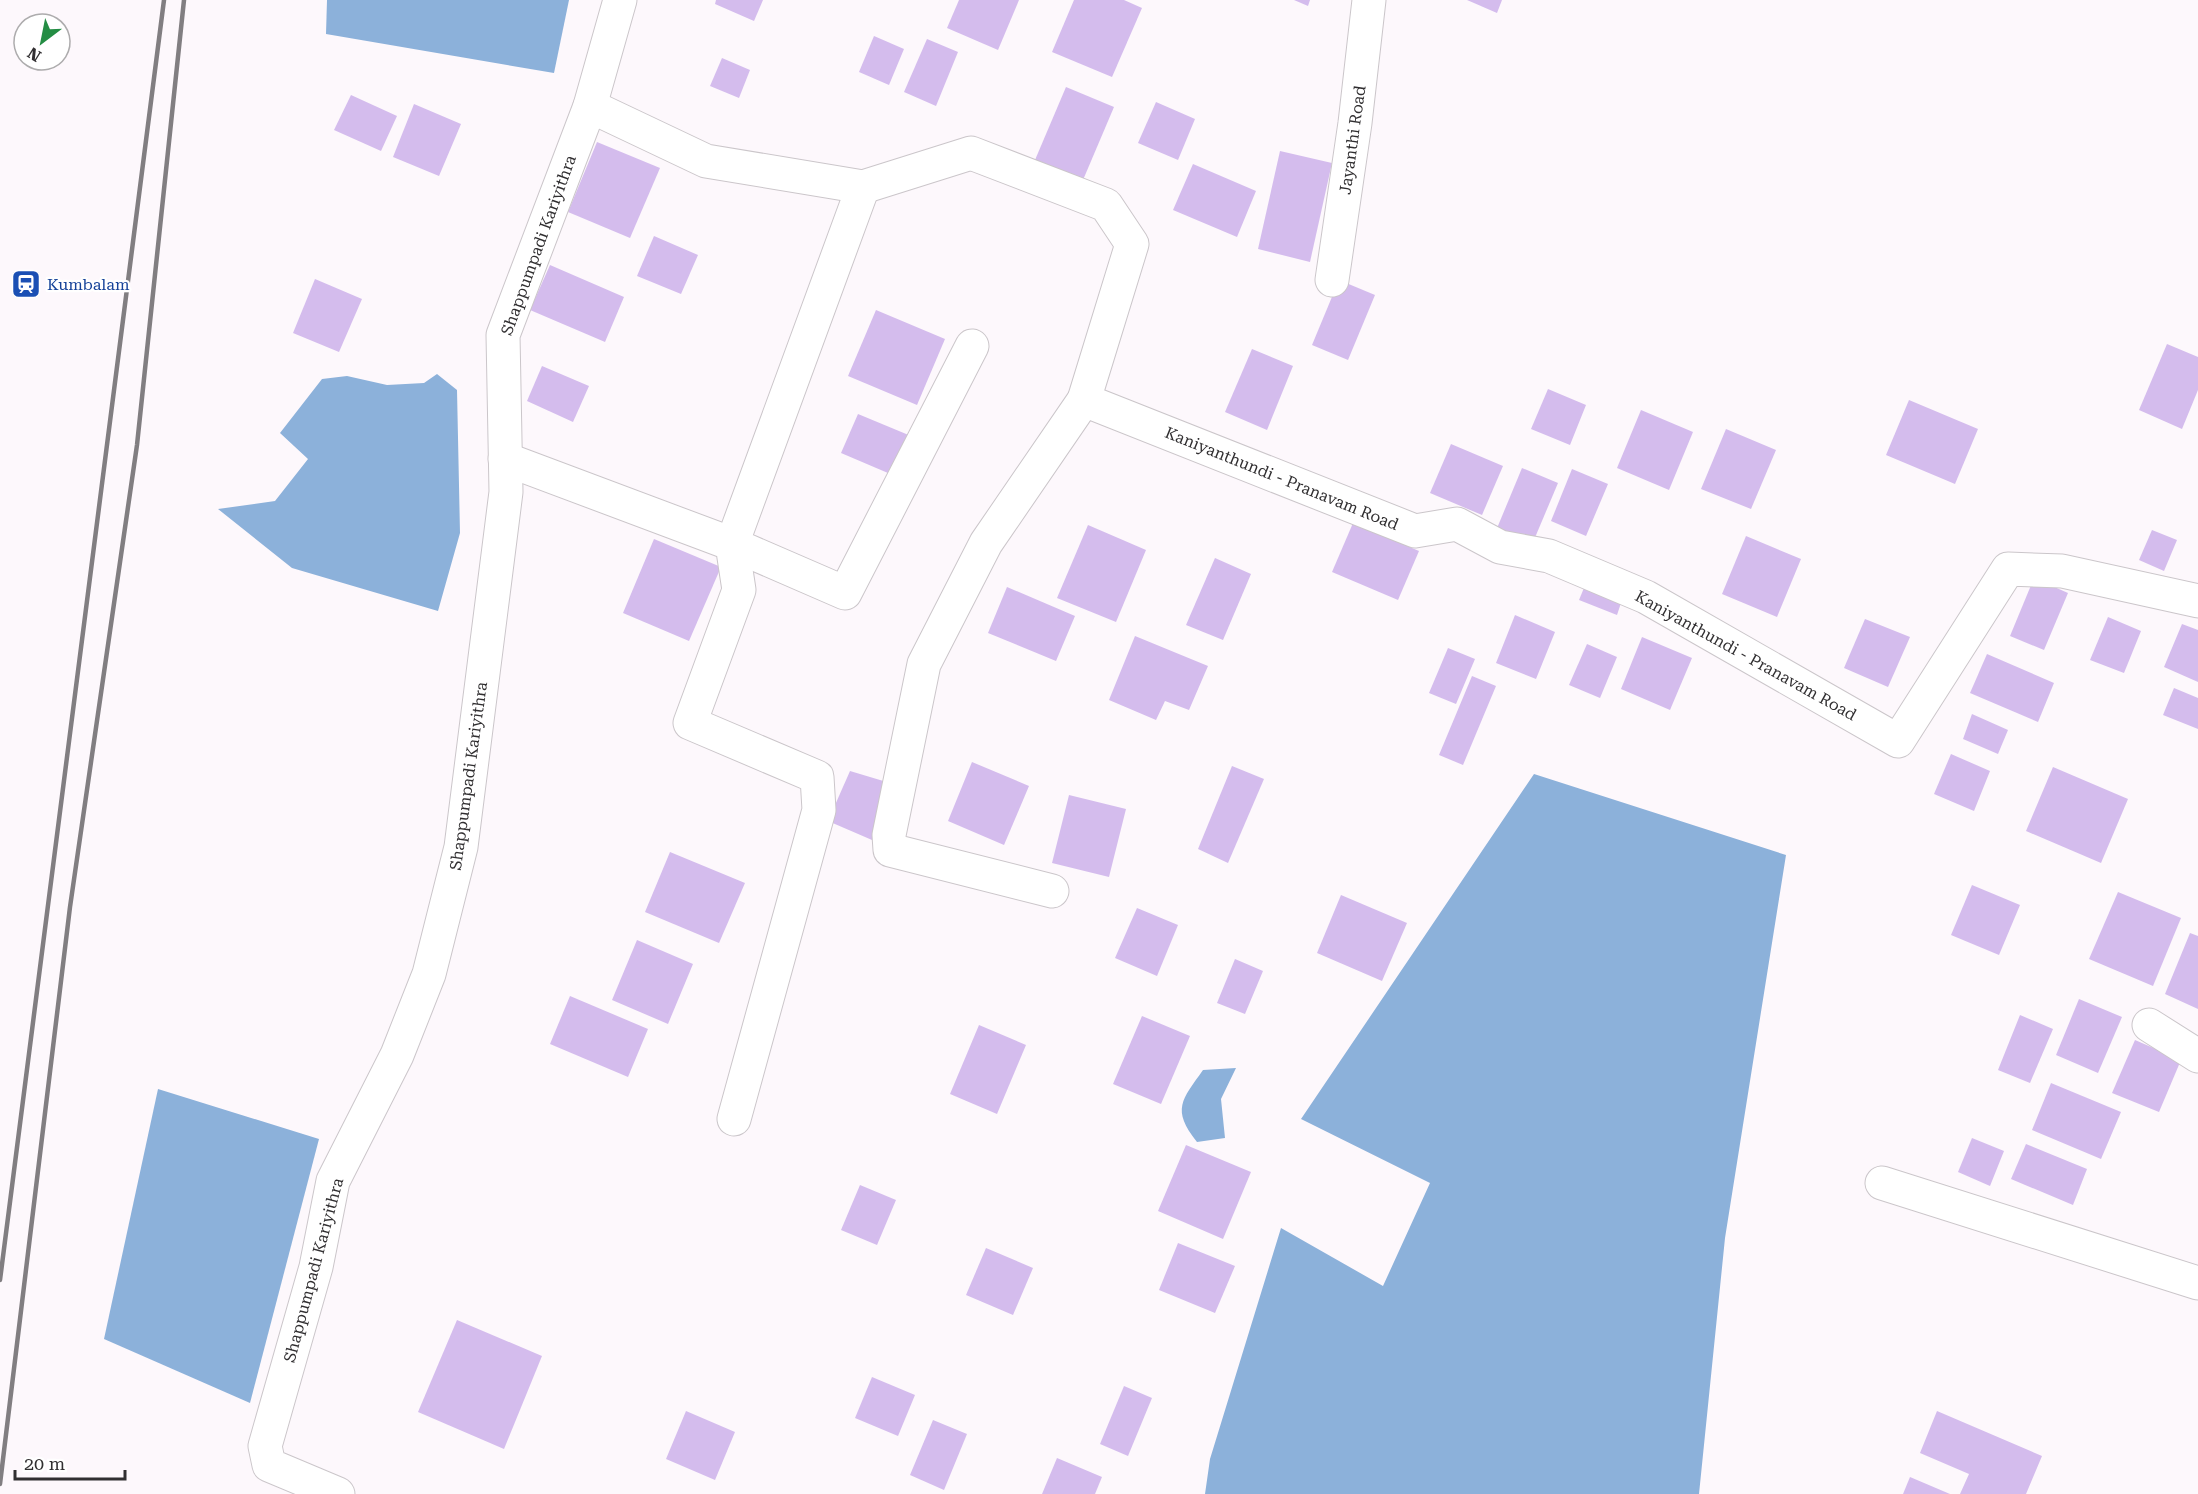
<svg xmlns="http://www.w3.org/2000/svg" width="2198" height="1494" viewBox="0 0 2198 1494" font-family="'Roboto Serif',serif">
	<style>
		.water { fill: #8cb1da }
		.building { fill: #d4bced }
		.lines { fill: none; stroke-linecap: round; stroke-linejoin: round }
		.minor-casing { stroke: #cbc6ca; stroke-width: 35 }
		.minor { stroke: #fff; stroke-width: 33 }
		.rail { stroke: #817e81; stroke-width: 4.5 }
		.labels { text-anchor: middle; stroke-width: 4.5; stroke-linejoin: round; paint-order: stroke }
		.street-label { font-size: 16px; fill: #312f31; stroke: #fff }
		.transit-label { font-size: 16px; fill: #164399; stroke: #fff; text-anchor: start }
	</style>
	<rect width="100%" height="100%" fill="#fdf8fc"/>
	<g class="water">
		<path d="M327,0H569L554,73L326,34Z"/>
		<path d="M437,374L457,390L460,533L438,611L292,568L218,509L275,501L308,459L280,433L322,379L347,376L387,385L424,383Z"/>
		<path d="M1534,774L1786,855L1725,1238L1699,1494H1205L1210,1459L1281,1228L1383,1286L1430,1183L1301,1119Z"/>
		<path d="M1236,1068L1221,1099L1225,1138L1197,1142C1171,1109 1182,1100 1203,1070Z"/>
		<path d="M158,1089L319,1139L250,1403L104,1339Z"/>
	</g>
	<g class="building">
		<path d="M716,0H763L754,21L715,4Z"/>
		<path d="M959,0H1019L998,50L947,28Z"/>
		<path d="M1074,0H1124L1142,8L1112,77L1052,52Z"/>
		<path d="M1294,0H1310L1308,6Z"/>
		<path d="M1467,0H1502L1497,13Z"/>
		<path d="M874,36L904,49L889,85L859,72Z"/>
		<path d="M927,39L958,52L936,106L904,92Z"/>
		<path d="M722,58L750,70L739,98L710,86Z"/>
		<path d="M1066,87L1114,107L1083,180L1035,160Z"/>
		<path d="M351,95L397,116L381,151L334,130Z"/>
		<path d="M1156,102L1195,119L1178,160L1138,143Z"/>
		<path d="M414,104L461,124L439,176L393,157Z"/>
		<path d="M597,142L660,168L630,238L568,212Z"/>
		<path d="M1280,151L1332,163L1310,262L1258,249Z"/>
		<path d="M1193,164L1256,191L1237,237L1173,210Z"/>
		<path d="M654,236L698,255L681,294L637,276Z"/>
		<path d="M550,265L624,297L605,342L530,310Z"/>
		<path d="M315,279L362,299L339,352L293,333Z"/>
		<path d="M1339,280L1375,295L1348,360L1312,345Z"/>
		<path d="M876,310L945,339L917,405L848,376Z"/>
		<path d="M2167,344L2198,357V390L2182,429L2139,410Z"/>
		<path d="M1252,349L1293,366L1267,430L1225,412Z"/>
		<path d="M542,366L589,386L573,422L527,401Z"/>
		<path d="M1548,389L1586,405L1570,445L1531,429Z"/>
		<path d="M1909,400L1978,429L1955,484L1886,455Z"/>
		<path d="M1641,410L1693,432L1669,490L1617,468Z"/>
		<path d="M858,414L911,436L895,476L841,453Z"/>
		<path d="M1726,429L1776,450L1751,509L1701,489Z"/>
		<path d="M1451,444L1503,466L1482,515L1430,493Z"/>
		<path d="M1522,468L1558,483L1531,547L1495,533Z"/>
		<path d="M1572,469L1608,484L1586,536L1551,521Z"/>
		<path d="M1353,523L1419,551L1398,600L1332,572Z"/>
		<path d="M1088,525L1146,550L1116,622L1057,598Z"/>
		<path d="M2152,530L2177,540L2164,571L2139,560Z"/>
		<path d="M1746,536L1801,559L1777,617L1722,594Z"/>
		<path d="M654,539L721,567L689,641L623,613Z"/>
		<path d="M1215,558L1251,574L1223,640L1186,625Z"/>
		<path d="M2034,578L2068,593L2044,650L2010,636Z"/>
		<path d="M1586,583L1623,597L1617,615L1579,600Z"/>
		<path d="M1007,587L1075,616L1056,661L988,633Z"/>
		<path d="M1515,615L1555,632L1536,679L1496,663Z"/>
		<path d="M2108,617L2141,631L2124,673L2090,660Z"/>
		<path d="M1865,619L1910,637L1888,687L1844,668Z"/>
		<path d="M2182,624L2198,630V682L2164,667Z"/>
		<path d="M1135,636L1208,666L1189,710L1165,701L1156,720L1109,700Z"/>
		<path d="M1642,637L1692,658L1670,710L1621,689Z"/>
		<path d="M1587,644L1617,657L1600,698L1569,685Z"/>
		<path d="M1448,648L1475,659L1456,704L1429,693Z"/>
		<path d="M1987,654L2054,683L2038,722L1970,693Z"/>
		<path d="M1472,676L1496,686L1463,765L1439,755Z"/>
		<path d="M2174,688L2198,698V729L2163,715Z"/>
		<path d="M1972,714L2008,730L1998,754L1963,739Z"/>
		<path d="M1951,754L1990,771L1974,811L1934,794Z"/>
		<path d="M972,762L1029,786L1004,845L948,821Z"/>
		<path d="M1232,766L1264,779L1228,863L1198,849Z"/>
		<path d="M2053,767L2128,799L2101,863L2026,831Z"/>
		<path d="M850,771L890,783L872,840L828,821Z"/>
		<path d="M1069,795L1126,809L1109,877L1052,863Z"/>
		<path d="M670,852L745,883L719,943L645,912Z"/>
		<path d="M1972,885L2020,905L1999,955L1951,935Z"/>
		<path d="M2118,892L2181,918L2153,986L2089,959Z"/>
		<path d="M1341,895L1407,923L1382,981L1317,953Z"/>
		<path d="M1137,908L1178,925L1157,976L1115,958Z"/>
		<path d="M2190,933L2198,936V1009L2165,994Z"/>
		<path d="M637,940L693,964L668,1024L612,1000Z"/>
		<path d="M1235,959L1263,971L1245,1014L1217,1003Z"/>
		<path d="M570,996L648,1029L628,1077L550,1044Z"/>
		<path d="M2079,999L2122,1017L2098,1073L2056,1055Z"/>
		<path d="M2020,1015L2053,1029L2030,1083L1998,1070Z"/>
		<path d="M1142,1016L1190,1036L1161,1104L1113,1084Z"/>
		<path d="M979,1025L1026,1045L997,1114L950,1094Z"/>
		<path d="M2135,1040L2181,1060L2159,1112L2112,1093Z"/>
		<path d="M2051,1083L2121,1112L2101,1159L2032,1130Z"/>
		<path d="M1972,1138L2004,1151L1990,1186L1958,1172Z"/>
		<path d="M2026,1144L2087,1169L2073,1205L2011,1179Z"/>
		<path d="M1186,1145L1251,1172L1223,1239L1158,1211Z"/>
		<path d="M860,1185L896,1200L877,1245L841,1230Z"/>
		<path d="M1178,1243L1235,1266L1215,1313L1159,1290Z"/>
		<path d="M986,1248L1033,1268L1013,1315L966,1295Z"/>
		<path d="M457,1320L542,1356L504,1449L418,1412Z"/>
		<path d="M872,1377L915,1395L898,1436L855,1418Z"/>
		<path d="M1124,1386L1152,1398L1128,1456L1100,1444Z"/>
		<path d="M686,1411L735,1432L715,1480L666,1459Z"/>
		<path d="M1937,1411L2042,1456L2026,1494H1960L1969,1474L1920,1453Z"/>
		<path d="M933,1420L967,1434L944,1490L910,1475Z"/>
		<path d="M1057,1458L1102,1477L1095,1494H1042Z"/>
		<path d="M1910,1477L1950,1494H1903Z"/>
	</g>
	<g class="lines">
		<g class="minor-casing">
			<g id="minor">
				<path d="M590,106L706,161L863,187L971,153L1106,205L1132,244L1084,400L1415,531L1457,524L1500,547L1549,556L1646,597L1898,741L2008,569L2062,571L2198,601"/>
				<path d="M863,187L732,544L845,593L972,346"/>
				<path d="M1332,280L1355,123L1369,0"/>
				<path d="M505,459L732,544L739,590L690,723L817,777L819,810L734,1119"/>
				<path d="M1052,891L890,850L889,835L924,664L986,543L1084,400"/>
				<path d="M2149,1025L2198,1056"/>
				<path d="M1882,1183L2198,1283"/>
				<path d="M338,1494L269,1465L265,1446L316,1267L333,1181L397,1055L429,974L461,847L506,492L503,335L590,106L620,0"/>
			</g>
		</g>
		<use href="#minor" class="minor"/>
		<g class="rail">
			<path d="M0,1280L164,0"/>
			<path d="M0,1484L70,907L137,445L184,0"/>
		</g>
	</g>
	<defs>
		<g id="station-square" transform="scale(1.5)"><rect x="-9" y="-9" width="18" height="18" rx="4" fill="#1a4fb4" stroke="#fff"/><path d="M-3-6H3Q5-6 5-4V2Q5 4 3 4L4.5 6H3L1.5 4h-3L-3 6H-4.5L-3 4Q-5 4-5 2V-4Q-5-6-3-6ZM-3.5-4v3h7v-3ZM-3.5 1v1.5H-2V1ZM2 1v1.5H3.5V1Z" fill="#fff"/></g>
	</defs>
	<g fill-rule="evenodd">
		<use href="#station-square" x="26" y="284"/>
	</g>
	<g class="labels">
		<g class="street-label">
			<text transform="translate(1352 140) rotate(-82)" y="6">Jayanthi Road</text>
			<text transform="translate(538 245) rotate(-70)" y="6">Shappumpadi Kariyithra</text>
			<text transform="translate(1282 478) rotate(22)" y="6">Kaniyanthundi - Pranavam Road</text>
			<text transform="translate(1746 655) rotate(29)" y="6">Kaniyanthundi - Pranavam Road</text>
			<text transform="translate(468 776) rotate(-82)" y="6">Shappumpadi Kariyithra</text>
			<text transform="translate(313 1270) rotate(-75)" y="6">Shappumpadi Kariyithra</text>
		</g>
		<g class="transit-label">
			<text x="47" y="290">Kumbalam</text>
		</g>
	</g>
	<g transform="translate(42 42) rotate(212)"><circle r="28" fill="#ffffff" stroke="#adacad" stroke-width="1.5"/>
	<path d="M0-4.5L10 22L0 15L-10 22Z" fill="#248d44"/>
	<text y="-9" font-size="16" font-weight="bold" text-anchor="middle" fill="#312f31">N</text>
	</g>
	<path d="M15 1470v9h110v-9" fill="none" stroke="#312f31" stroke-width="3"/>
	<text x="24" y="1470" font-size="18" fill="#312f31" stroke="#ffffff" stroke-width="4.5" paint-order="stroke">20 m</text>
</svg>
